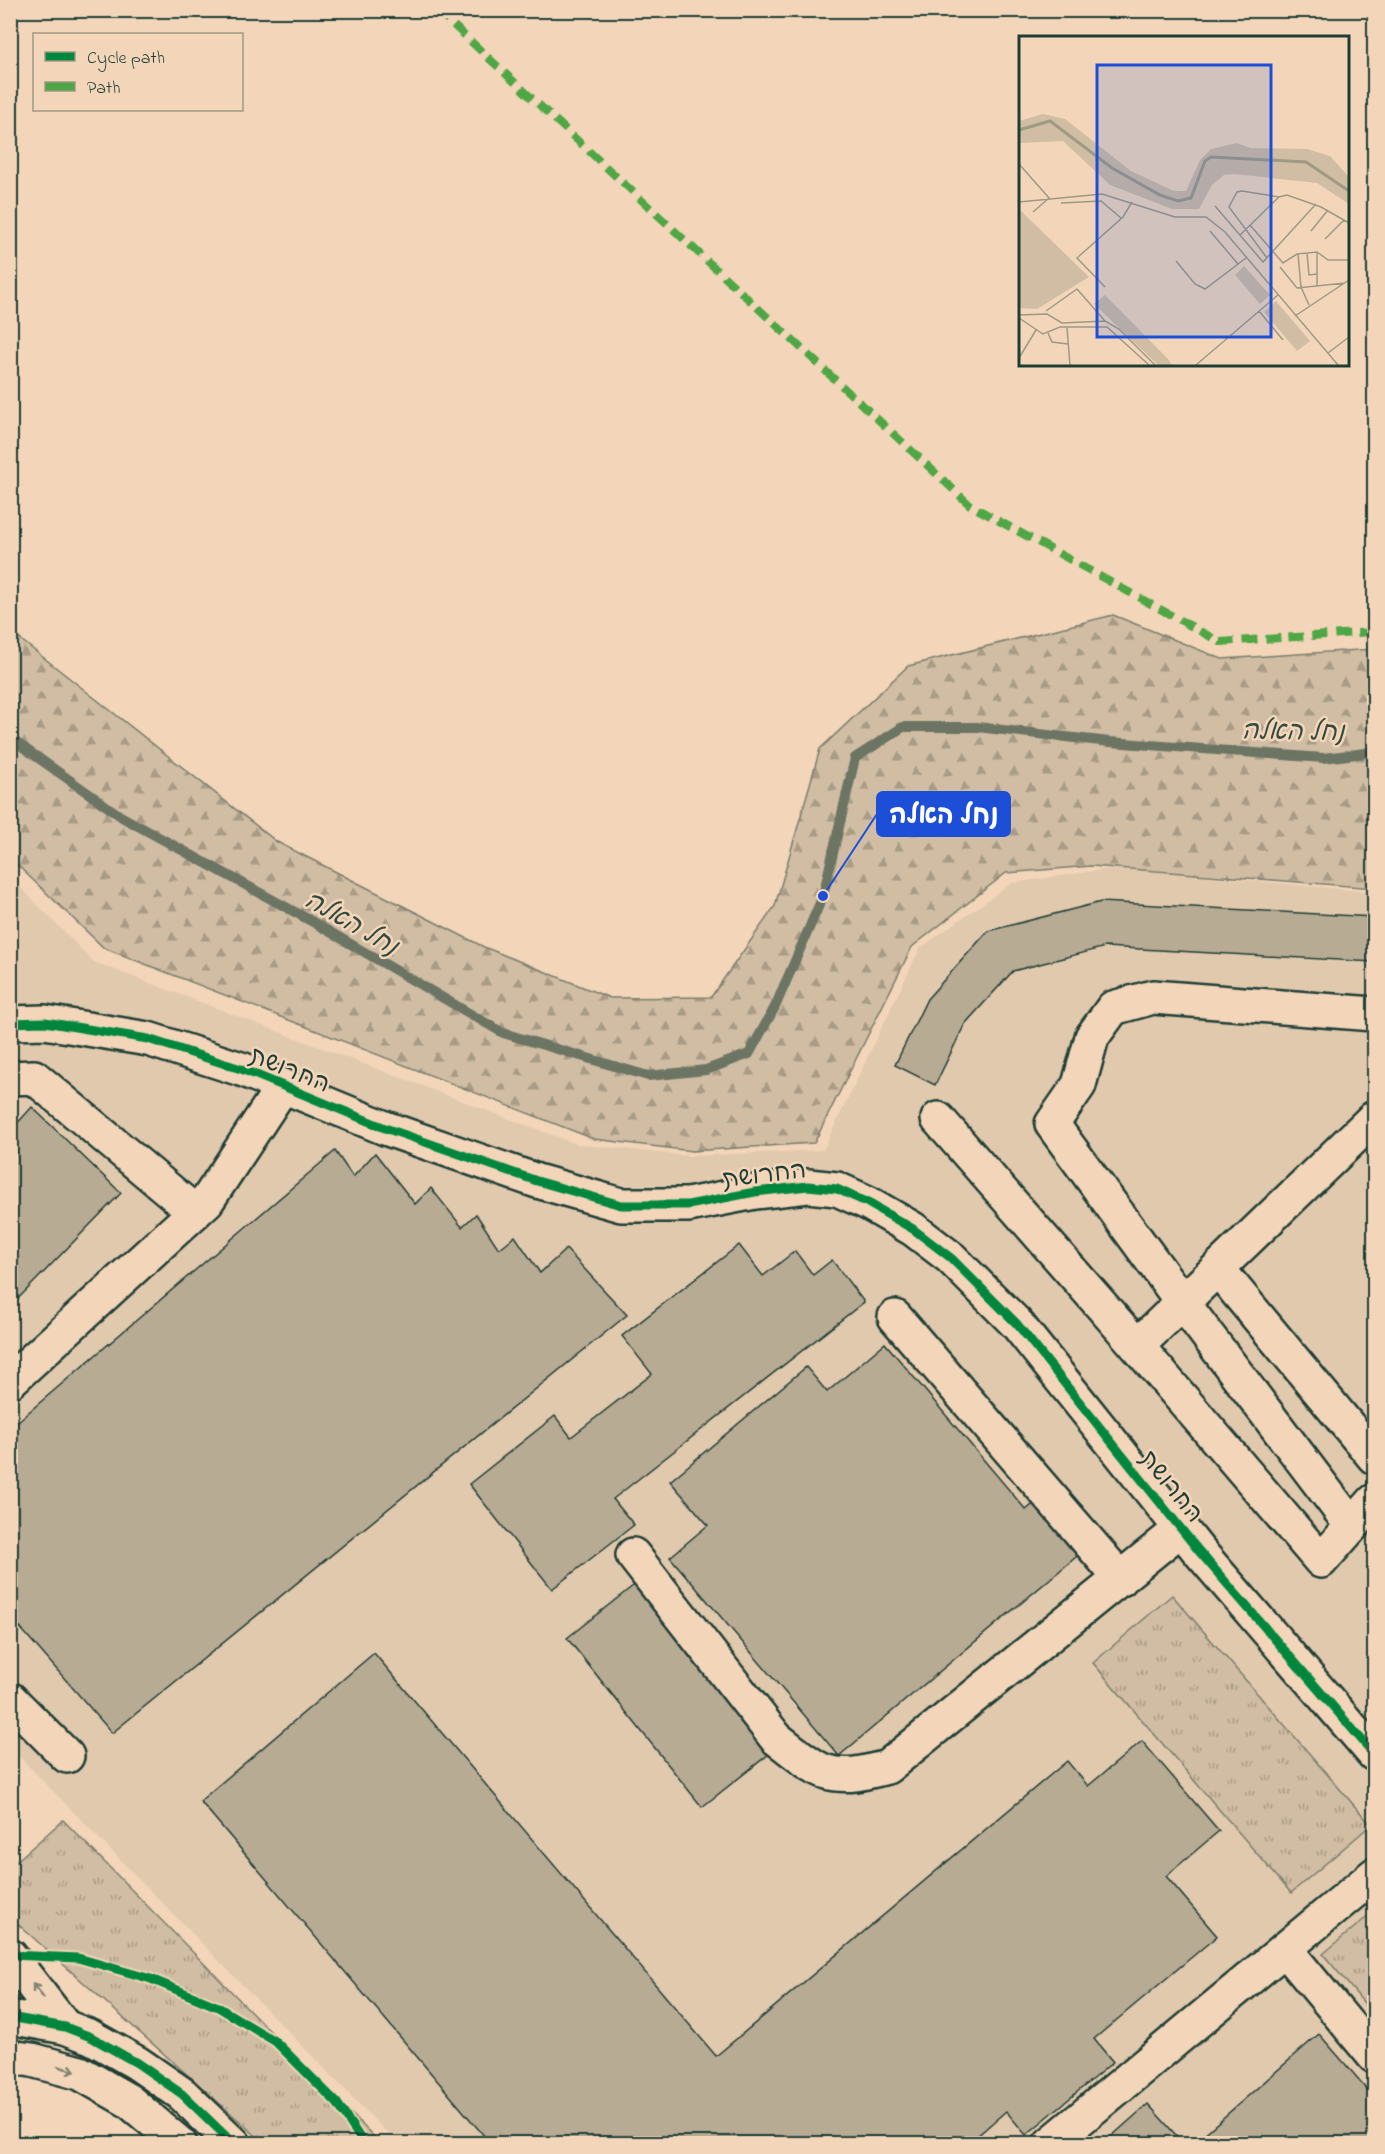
<svg xmlns="http://www.w3.org/2000/svg" width="1385" height="2154" viewBox="0 0 1385 2154" font-family="'Indie Flower','Playpen Sans Hebrew',sans-serif">
	<style>
		.built { fill: #e1c9ae }
		.forest { fill: url(#forest-firs); stroke: #787d6c; stroke-width: 1.5 }
		.park { fill: url(#park-tufts); stroke: #787d6c; stroke-width: 1.5 }
		.lines { fill: none; stroke-linecap: round; stroke-linejoin: round }
		.stream { stroke: #6c7564; stroke-width: 10 }
		.building { fill: #b8ab94; stroke: #1f3d34; stroke-width: 1.5 }
		.minor-casing { stroke: #1f3d34; stroke-width: 38 }
		.minor { stroke: #f3d6b9; stroke-width: 33 }
		.quiet { stroke: #4fa644; stroke-width: 8; stroke-dasharray: 15 8; stroke-linecap: butt }
		.cycleway-casing { stroke: #f3d6b9; stroke-width: 13 }
		.cycleway { stroke: #00873e; stroke-width: 9 }
		.oneway { stroke: #7e8270 }
		.labels { text-anchor: middle; stroke-width: 5; stroke-linejoin: round; paint-order: stroke }
		.street-label { font-size: 24px; fill: #1f3d34; stroke: #f3d6b9 }
		.water-label { font-size: 26px; font-style: italic; fill: #324b40; stroke: #f3d6b9 }
		.inset-river { fill: none; stroke: #9f9a84; stroke-width: 3 }
		.inset-road { fill: none; stroke: #9e9984; stroke-width: 1.5 }
		.view { fill: #1d4ed8; fill-opacity: 0.15; stroke: #1d4ed8; stroke-width: 3 }
		.inset-edge { fill: none; stroke: #1f3d34; stroke-width: 3 }
		.leader { fill: none; stroke: #1d4ed8; stroke-width: 2 }
		.callout-dot { fill: #1d4ed8; stroke: #f3d6b9; stroke-width: 2 }
		.callout { fill: #1d4ed8; stroke: #1d4ed8; stroke-width: 2 }
		.callout-label { font-size: 26px; text-anchor: middle; font-weight: bold; fill: #fff }
	</style>
	<defs>
		<pattern id="forest-firs" width="22" height="20" patternUnits="userSpaceOnUse" patternTransform="scale(1.5)"><rect width="22" height="20" fill="#d1bda3"/><path d="M5 1l3.5 6h-7zM16 11l3.5 6h-7z" fill="#a99b86"/></pattern>
		<pattern id="park-tufts" width="24" height="20" patternUnits="userSpaceOnUse" patternTransform="scale(1.5)"><rect width="24" height="20" fill="#d1bda3"/><path d="M3 7l-1-3M5 7V3M7 7l1-3M15 17l-1-3M17 17v-4M19 17l1-3" fill="none" stroke="#a99b86"/></pattern>
	</defs>
	<rect width="100%" height="100%" fill="#f3d6b9"/>
	<filter id="ink" filterUnits="userSpaceOnUse"><feTurbulence type="fractalNoise" baseFrequency=".0167" numOctaves="2"/><feDisplacementMap in="SourceGraphic" scale="12" xChannelSelector="R" yChannelSelector="G"/><feConvolveMatrix kernelMatrix="1 2 1 2 8 2 1 2 1" color-interpolation-filters="sRGB"/></filter>
	<g filter="url(#ink)">
		<path class="built" d="M1114,868L1374,892V2143H397L11,1748L10,877L94,962L576,1144L690,1156L823,1150L920,948L1012,883Z"/>
		<path class="forest" d="M1113,615L1222,659L1374,649V888L1091,866L1006,873L912,947L814,1143L692,1151L594,1139L104,948L11,859V632L277,842L484,947L610,998L711,997L775,906L820,749L908,666Z"/>
		<g class="park">
			<path d="M1172,1595L1371,1825L1291,1893L1093,1663Z"/>
			<path d="M63,1820L380,2143H264L11,1918V1866Z"/>
			<path d="M1374,1911V2015L1323,1954Z"/>
		</g>
		<g class="lines">
			<path class="stream" d="M10,738L122,817L313,922L503,1033L648,1076L706,1070L749,1054L775,1007L823,896L855,758L903,727H977L1110,742L1323,758L1374,752"/>
		</g>
		<g class="building">
			<path d="M1101,902L1374,917V962L1105,947L1013,971L965,1024L935,1085L895,1065L927,999L988,931Z"/>
			<path d="M32,1107L121,1193L10,1307V1124L14,1127Z"/>
			<path d="M335,1151L353,1177L375,1153L415,1204L431,1188L462,1227L476,1214L499,1249L515,1236L540,1273L566,1249L627,1315L112,1733L10,1616V1428Z"/>
			<path d="M739,1245L763,1276L795,1251L813,1275L832,1260L864,1302L613,1499L634,1525L552,1589L469,1484L555,1416L571,1437L652,1374L622,1336Z"/>
			<path d="M885,1343L1026,1510L1038,1500L1082,1552L839,1756L670,1557L708,1525L670,1481L806,1367L827,1392Z"/>
			<path d="M638,1582L773,1751L702,1807L567,1638Z"/>
			<path d="M374,1653L716,2056L1067,1761L1088,1786L1142,1741L1219,1831L1166,1876L1217,1936L1094,2039L1113,2062L1026,2135L1006,2111L968,2144H491L200,1801Z"/>
			<path d="M1319,2034L1374,2097V2144H1193Z"/>
			<path d="M1148,2104L1184,2144H1103Z"/>
		</g>
		<g class="lines">
			<g class="minor-casing">
				<g id="minor">
					<path d="M10,1023L45,1022L148,1039L244,1070L385,1128L537,1181L621,1205H688L755,1192L808,1186L837,1189L868,1203L913,1229L951,1258L1017,1324L1198,1550L1374,1754"/>
					<path d="M10,1078L34,1077L195,1212"/>
					<path d="M938,1119L1137,1346L1321,1561L1374,1501"/>
					<path d="M1218,1269L1374,1457"/>
					<path d="M895,1317L1121,1579"/>
					<path d="M1137,1346L1374,1118"/>
					<path d="M10,1381L207,1201L283,1086"/>
					<path d="M1352,1526L1183,1303L1052,1124L1079,1085L1092,1037L1113,1008L1153,997L1374,1014"/>
					<path d="M633,1555L776,1738C788,1747 812,1768 827,1772C847,1778 868,1772 887,1767L1181,1529"/>
					<path d="M10,1699L67,1756"/>
					<path d="M1285,1949L1374,2056"/>
					<path d="M10,1956L65,2027"/>
					<path d="M10,2017L65,2027L91,2037L137,2063L182,2094L234,2144"/>
					<path d="M10,2057L32,2060L80,2073L129,2101L180,2144"/>
					<path d="M1050,2144L1374,1875"/>
				</g>
			</g>
			<use href="#minor" class="minor"/>
			<path class="quiet" d="M437,10L970,505L1220,642L1374,632"/>
			<g class="cycleway-casing">
				<g id="cycleway">
					<path d="M10,1023L45,1022L148,1039L244,1070L385,1128L537,1181L621,1205H688L755,1192L808,1186L837,1189L868,1203L913,1229L951,1258L1017,1324L1198,1550L1374,1754"/>
					<path d="M10,1955L78,1958L151,1979L218,2007L276,2042L337,2103L364,2144"/>
					<path d="M10,2017L65,2027L91,2037L137,2063L182,2094L234,2144"/>
				</g>
			</g>
			<use href="#cycleway" class="cycleway"/>
		</g>
		<defs><path id="oneway-shaft" d="M-6 0H5M1.5-3L5.5 0L1.5 3" fill="none" stroke-width="1.6" stroke-linecap="round" stroke-linejoin="round" transform="scale(1.5)"/></defs>
		<g class="oneway">
			<use href="#oneway-shaft" transform="translate(38 1991) rotate(-128)"/>
			<use href="#oneway-shaft" transform="translate(67 2069) rotate(16)"/>
		</g>
	</g>
	<g class="labels">
		<g class="street-label">
			<text transform="translate(290 1069) rotate(22)" y="8">החרושת</text>
			<text transform="translate(764 1174) rotate(-7)" y="8">החרושת</text>
			<text transform="translate(1172 1486) rotate(51)" y="8">החרושת</text>
		</g>
		<g class="water-label">
			<text transform="translate(1293 730) rotate(1)" y="9">נחל האלה</text>
			<text transform="translate(352 922) rotate(30)" y="9">נחל האלה</text>
		</g>
	</g>
	<g transform="translate(1019 36)">
		<rect width="330" height="330" fill="#f3d6b9"/>
		<path d="M24,78L46,83L112,135L155,155H167L181,124L192,113L218,107L232,112L288,113L311,120L330,141V168L298,147L215,138L205,139L193,149L180,173H153L91,149L44,105L0,107V85Z" fill="#d1bda3"/>
		<path d="M0,173L70,241L18,273L0,272Z" fill="#d1bda3"/>
		<path d="M225,230L251,259L241,268L216,239ZM86,259L149,323L153,329H139L75,268ZM257,265L291,305L278,315L245,276Z" fill="#d1bda3"/>
		<path class="inset-river" d="M0,94L31,85L93,132L141,159L159,165L172,162L186,125L192,121L287,126L330,155"/>
		<path class="inset-road" d="M0,128L30,162L14,176M0,166L83,158L156,181H187L206,196L319,329M42,167L82,165L102,182M196,170L244,226L297,168M231,189L264,227L278,218L298,216L309,224H330M191,195L219,228M292,195L309,174M221,199L260,161L268,159L302,171L330,187M306,203L325,184M288,217L290,239L298,238M279,218L282,251L290,269M248,222L210,171L218,156L223,155L260,161M157,225L176,248L186,253L227,222M261,231L278,252L326,247M298,250V216M86,251L58,222L104,181L113,166M27,275L58,253L86,285M240,275L264,304M0,279L28,278L43,287L86,285L100,293L136,329M276,280L330,244M0,282L24,298L41,291H88L130,329M48,292L51,329M29,297L33,306L49,308M309,317L330,301M0,322L17,294M177,329L259,259"/>
		<path class="view" d="M78,29H252V301H78Z"/>
		<rect width="330" height="330" class="inset-edge"/>
	</g>
	<path class="leader" d="M823 896L877 814"/>
	<circle class="callout-dot" cx="823" cy="896" r="6"/>
	<rect class="callout" x="877" y="792" width="133" height="44" rx="6"/>
	<g class="callout-label">
		<text x="944" y="823">נחל האלה</text>
	</g>
	<rect width="1385" height="2154" fill="none" stroke="#f3d6b9" stroke-width="36"/>
	<rect x="18" y="18" width="1349" height="2118" fill="none" stroke="#1f3d34" stroke-width="2" filter="url(#ink)"/>
	<rect x="33" y="33" width="210" height="78" fill="#f3d6b9" stroke="#9e9984" stroke-width="1.5"/>
	<rect x="45" y="52" width="30" height="9" fill="#00873e" stroke="#9e9984" stroke-width="1.5"/>
	<text x="87" y="63" font-size="18" fill="#1f3d34">Cycle path</text>
	<rect x="45" y="82" width="30" height="9" fill="#4fa644" stroke="#9e9984" stroke-width="1.5"/>
	<text x="87" y="93" font-size="18" fill="#1f3d34">Path</text>
</svg>
